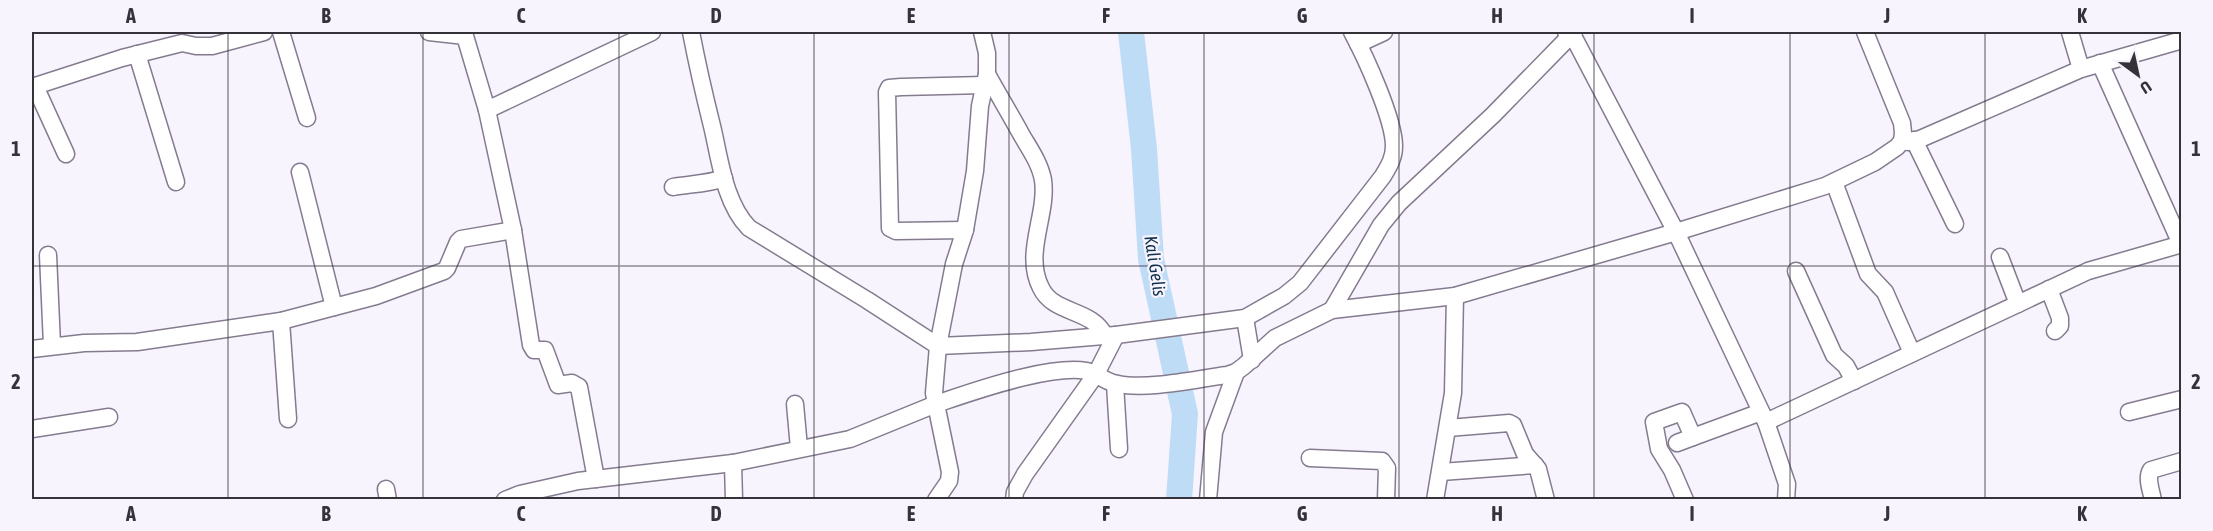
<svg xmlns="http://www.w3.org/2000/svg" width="2213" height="531" viewBox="0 0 2213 531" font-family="'Asap Condensed',sans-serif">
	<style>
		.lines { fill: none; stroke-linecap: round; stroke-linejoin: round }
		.river { stroke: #bfdcf6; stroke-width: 26 }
		.street-casing { stroke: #857b8f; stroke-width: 19 }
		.street { stroke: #fff; stroke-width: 16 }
		.grid { fill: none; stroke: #36323a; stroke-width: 1.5; stroke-opacity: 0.55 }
		.labels { text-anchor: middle; stroke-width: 4.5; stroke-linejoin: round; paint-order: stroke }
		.water-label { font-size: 18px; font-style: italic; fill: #0d314e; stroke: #f8f4fd }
		.neatline { fill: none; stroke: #36323a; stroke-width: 2 }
		.grid-label { font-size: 20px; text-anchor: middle; font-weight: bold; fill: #36323a }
	</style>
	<rect width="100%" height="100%" fill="#f8f4fd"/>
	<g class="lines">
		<path class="river" d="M1131,32L1144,149L1151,259L1185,414L1179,500"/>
		<g class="street-casing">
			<g id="street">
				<path d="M281,32L307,118"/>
				<path d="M429,32L465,36L487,110L652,32"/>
				<path d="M691,32C697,63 704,94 712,126C720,159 724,202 749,228L867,300L938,346L1031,342L1116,335"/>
				<path d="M1566,32L1572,34L1676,232L1766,422L1787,484L1786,500"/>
				<path d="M2070,32L2081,69"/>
				<path d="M1358,44L1384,32"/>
				<path d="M137,54L176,182"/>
				<path d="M2100,63L2181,244"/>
				<path d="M987,74C998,94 1010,114 1021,134C1029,148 1040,163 1043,180C1048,215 1023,253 1041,288C1054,315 1092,308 1105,336"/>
				<path d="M35,86L66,154"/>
				<path d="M32,87L122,58L182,43L196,46H212L264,32"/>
				<path d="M1914,140L1955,224"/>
				<path d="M1902,141L1908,142L1920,139L2081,69L2182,40"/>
				<path d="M300,172L334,307"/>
				<path d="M1834,182L1868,274L1885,292L1912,353"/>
				<path d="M673,187C690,184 708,184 724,178"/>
				<path d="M513,230L531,345L534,350H545L558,385L572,383L579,387L596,479"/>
				<path d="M965,230L896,231L890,228L887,92L889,88L901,87L984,85"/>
				<path d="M48,255L52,345"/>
				<path d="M2000,257L2018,304"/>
				<path d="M1796,271L1834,355L1846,366L1854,381"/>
				<path d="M2049,289L2060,318V326L2055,331"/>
				<path d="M1332,310L1381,225L1399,203L1493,115L1574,32"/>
				<path d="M1245,318L1252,360"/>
				<path d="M281,321L288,419"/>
				<path d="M32,349L84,343L137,342L281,321L376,296L444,271L447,268L458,242L461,239L513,230L487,110"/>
				<path d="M1115,384L1119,449"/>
				<path d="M795,404L799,448"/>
				<path d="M2129,412L2182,399"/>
				<path d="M1766,422L2088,271L2182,244"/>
				<path d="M1448,428L1509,423L1513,425L1525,454L1538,469L1546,500"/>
				<path d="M32,429L109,417"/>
				<path d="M1677,443L1693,437"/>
				<path d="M1310,458L1382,461L1387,468L1386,500"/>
				<path d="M733,463L734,500"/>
				<path d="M1441,472L1535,465"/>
				<path d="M386,489L388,500"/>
				<path d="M505,500L520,494L578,481L733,463L850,439L936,404L934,393L938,346L954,264L965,230L975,171L980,106L987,74V53L982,32"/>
				<path d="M936,500L949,481L950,472L936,404C969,393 1065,358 1096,374L1116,335L1245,318L1284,296L1300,283L1383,176C1389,166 1394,158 1394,146C1394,119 1365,56 1352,32"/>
				<path d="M1014,500L1015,492L1025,474L1096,374C1103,379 1110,383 1118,384C1148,390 1196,379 1227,375L1236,372L1244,366L1275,338L1332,310L1455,296L1676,232L1825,186L1875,162L1897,147L1902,141L1903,133L1902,123L1865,32"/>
				<path d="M1208,500L1214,432L1236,372"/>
				<path d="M1435,500L1453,393L1455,296"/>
				<path d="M1685,500L1672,470L1659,449L1654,422L1682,412L1693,437L1761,412"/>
				<path d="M2153,500C2151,490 2146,478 2151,470L2182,461"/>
			</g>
		</g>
		<use href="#street" class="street"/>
	</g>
	<path class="grid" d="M228,32V500M423,32V500M619,32V500M814,32V500M1009,32V500M1204,32V500M1399,32V500M1594,32V500M1790,32V500M1985,32V500M32,266H2182"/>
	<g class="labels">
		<g class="water-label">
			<text transform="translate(1155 266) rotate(81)" y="6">Kali Gelis</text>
		</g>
	</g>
	<rect width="2213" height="531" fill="none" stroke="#f8f4fd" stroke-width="66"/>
	<g transform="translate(2138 75) rotate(147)" stroke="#f8f4fd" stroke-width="4.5" paint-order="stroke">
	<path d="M0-4.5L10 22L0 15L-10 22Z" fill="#36323a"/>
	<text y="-9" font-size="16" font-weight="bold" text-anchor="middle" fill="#36323a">U</text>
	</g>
	<rect x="33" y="33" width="2147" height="465" class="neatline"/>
	<g class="grid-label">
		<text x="131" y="23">A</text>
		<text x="326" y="23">B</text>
		<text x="521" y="23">C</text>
		<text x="716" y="23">D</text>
		<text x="911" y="23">E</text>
		<text x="1106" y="23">F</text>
		<text x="1302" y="23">G</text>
		<text x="1497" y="23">H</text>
		<text x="1692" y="23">I</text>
		<text x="1887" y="23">J</text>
		<text x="2082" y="23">K</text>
		<text x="16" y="156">1</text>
		<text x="2196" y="156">1</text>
		<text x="16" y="389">2</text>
		<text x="2196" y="389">2</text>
		<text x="131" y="521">A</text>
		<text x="326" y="521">B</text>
		<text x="521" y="521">C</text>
		<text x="716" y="521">D</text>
		<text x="911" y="521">E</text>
		<text x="1106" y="521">F</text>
		<text x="1302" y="521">G</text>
		<text x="1497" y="521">H</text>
		<text x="1692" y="521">I</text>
		<text x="1887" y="521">J</text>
		<text x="2082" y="521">K</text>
	</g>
</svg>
